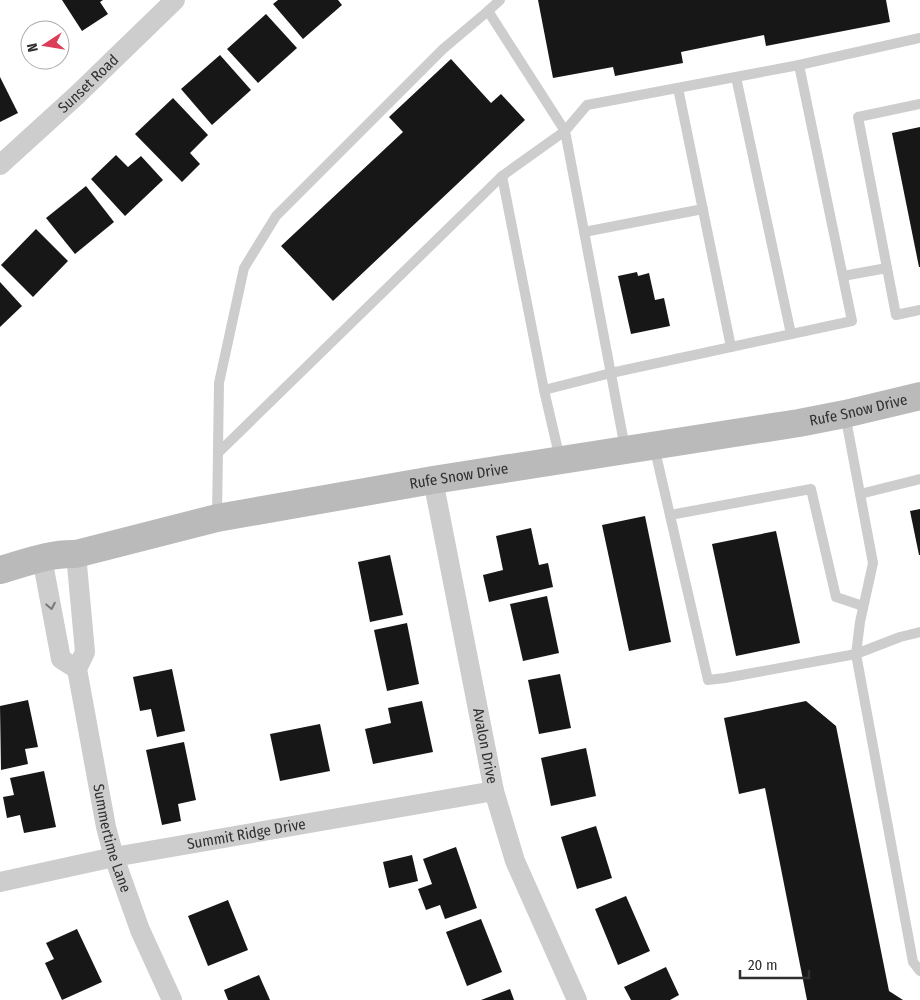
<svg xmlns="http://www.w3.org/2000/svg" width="920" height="1000" viewBox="0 0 920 1000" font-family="'Fira Sans Condensed',sans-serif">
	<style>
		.building { fill: #171717 }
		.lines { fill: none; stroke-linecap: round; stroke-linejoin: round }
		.lane { stroke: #cdcdcd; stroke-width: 10 }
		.street { stroke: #cdcdcd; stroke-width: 20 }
		.secondary { stroke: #bababa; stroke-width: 28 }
		.oneway { stroke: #777 }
		.labels { text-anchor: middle; stroke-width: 5; stroke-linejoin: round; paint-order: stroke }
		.street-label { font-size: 15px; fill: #303030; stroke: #fff }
	</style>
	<rect width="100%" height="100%" fill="#fff"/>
	<g class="building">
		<path d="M62,0H103L100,2L108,14L82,31Z"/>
		<path d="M278,0H338L342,5L303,39L273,4Z"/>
		<path d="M538,0H886L890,22L766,46L764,35L681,52L683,63L615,76L613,67L553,78Z"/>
		<path d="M266,14L297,48L258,83L227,49Z"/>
		<path d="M220,55L251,90L212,125L181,89Z"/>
		<path d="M451,59L491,103L501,94L525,120L333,301L281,246L403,132L389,117Z"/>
		<path d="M0,77L18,113L0,122Z"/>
		<path d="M173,98L208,135L190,153L200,164L182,182L135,134Z"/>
		<path d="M920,127V267H919L892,133Z"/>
		<path d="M116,155L128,167L141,156L163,180L125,216L91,179Z"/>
		<path d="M86,186L114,222L75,254L46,218Z"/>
		<path d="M36,229L68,261L33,297L1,265Z"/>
		<path d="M637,272L638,276L649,273L655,300L664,298L670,326L631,334L618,276Z"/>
		<path d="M0,282L22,306L0,327Z"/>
		<path d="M920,509V555H919L910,511Z"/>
		<path d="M645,516L671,642L629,651L602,525Z"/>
		<path d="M531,528L539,565L548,563L553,587L489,602L483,575L503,570L496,536Z"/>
		<path d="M776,531L800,643L736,656L712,544Z"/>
		<path d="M390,555L403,615L370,622L358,562Z"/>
		<path d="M547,596L559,653L523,661L510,604Z"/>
		<path d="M407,623L419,684L387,691L374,630Z"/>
		<path d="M172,669L185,731L157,737L151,709L140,711L133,677Z"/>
		<path d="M560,674L571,728L539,734L528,680Z"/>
		<path d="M28,700L38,747L25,749L28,764L1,770L0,706Z"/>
		<path d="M422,701L433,752L373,764L365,729L391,723L388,708Z"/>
		<path d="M806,701L836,726L889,991L903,1000H807L765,788L739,794L724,718Z"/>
		<path d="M320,724L330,771L280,781L270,734Z"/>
		<path d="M184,742L196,800L178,804L181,821L162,825L146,750Z"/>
		<path d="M586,748L596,796L551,806L541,758Z"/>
		<path d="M44,771L56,827L24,833L20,815L7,818L3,797L14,795L10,778Z"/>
		<path d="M596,826L612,878L577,889L561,837Z"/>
		<path d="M456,847L477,908L445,919L440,905L426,910L418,889L432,884L423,859Z"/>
		<path d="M412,855L418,881L389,888L383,862Z"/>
		<path d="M626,896L650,951L618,965L595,909Z"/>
		<path d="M228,900L248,950L208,966L188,916Z"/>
		<path d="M481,919L502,972L467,986L446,932Z"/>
		<path d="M77,929L102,982L62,1000L45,963L54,959L46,943Z"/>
		<path d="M666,967L679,995L670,1000H631L624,987Z"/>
		<path d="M259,975L270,1000H228L224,990Z"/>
		<path d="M510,989L514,1000H481Z"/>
	</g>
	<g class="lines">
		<g class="lane">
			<path d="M500,0L488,11L565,131L625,448"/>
			<path d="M736,77L791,334"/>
			<path d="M678,88L731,347"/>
			<path d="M502,176L544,390L560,459"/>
			<path d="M584,232L703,209"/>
			<path d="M887,268L896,315L920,310"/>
			<path d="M843,276L887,268L858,117L920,104"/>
			<path d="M544,390L611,373L852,321L799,65"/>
			<path d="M654,446L708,680L725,678L856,654L860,622L873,563L845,414"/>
			<path d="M218,453L502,176L565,131L587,105L799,65L920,38"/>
			<path d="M860,494L920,479"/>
			<path d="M670,515L811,489L836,597L863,606"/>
			<path d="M217,517L219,383L244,268L276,216L443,49L488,11"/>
			<path d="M920,632L900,637L856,654L913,962L920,971"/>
		</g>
		<g class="street">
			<path id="s1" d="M0,165L77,95L175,0"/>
			<path id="s2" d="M433,480L494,791L515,861L577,1000"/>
			<path id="s3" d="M76,554L85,652L77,669L106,827L114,857L140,930L172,1000"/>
			<path d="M42,558L61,659L77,669"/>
			<path id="s4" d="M0,882L114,857L494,791"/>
		</g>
		<path class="secondary" id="s5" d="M0,570C25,563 50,553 76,554L217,518L433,480L799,423L845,414L920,396"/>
	</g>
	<defs><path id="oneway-chevron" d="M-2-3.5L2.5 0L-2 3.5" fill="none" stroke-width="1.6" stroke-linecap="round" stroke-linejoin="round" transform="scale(1.25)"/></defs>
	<use class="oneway" href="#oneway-chevron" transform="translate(51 606) rotate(79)"/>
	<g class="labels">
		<g class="street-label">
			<text dy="5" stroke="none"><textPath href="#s1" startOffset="120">Sunset Road</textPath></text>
			<text dy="5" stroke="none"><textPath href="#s5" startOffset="874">Rufe Snow Drive</textPath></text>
			<text dy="5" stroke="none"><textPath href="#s5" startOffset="469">Rufe Snow Drive</textPath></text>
			<text dy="5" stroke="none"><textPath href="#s2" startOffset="271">Avalon Drive</textPath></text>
			<text dy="5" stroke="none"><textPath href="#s4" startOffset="251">Summit Ridge Drive</textPath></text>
			<text dy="5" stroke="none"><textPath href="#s3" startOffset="290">Summertime Lane</textPath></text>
		</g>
	</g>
	<g transform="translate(45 45) rotate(258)"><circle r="24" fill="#ffffff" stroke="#acacac"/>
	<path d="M0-4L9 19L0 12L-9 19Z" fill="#dc3d58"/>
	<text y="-8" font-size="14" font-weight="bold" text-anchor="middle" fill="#303030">N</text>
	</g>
	<path d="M740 970v8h69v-8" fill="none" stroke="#303030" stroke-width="2.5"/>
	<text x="748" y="970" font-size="15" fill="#303030" stroke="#ffffff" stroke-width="4" paint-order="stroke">20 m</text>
</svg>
